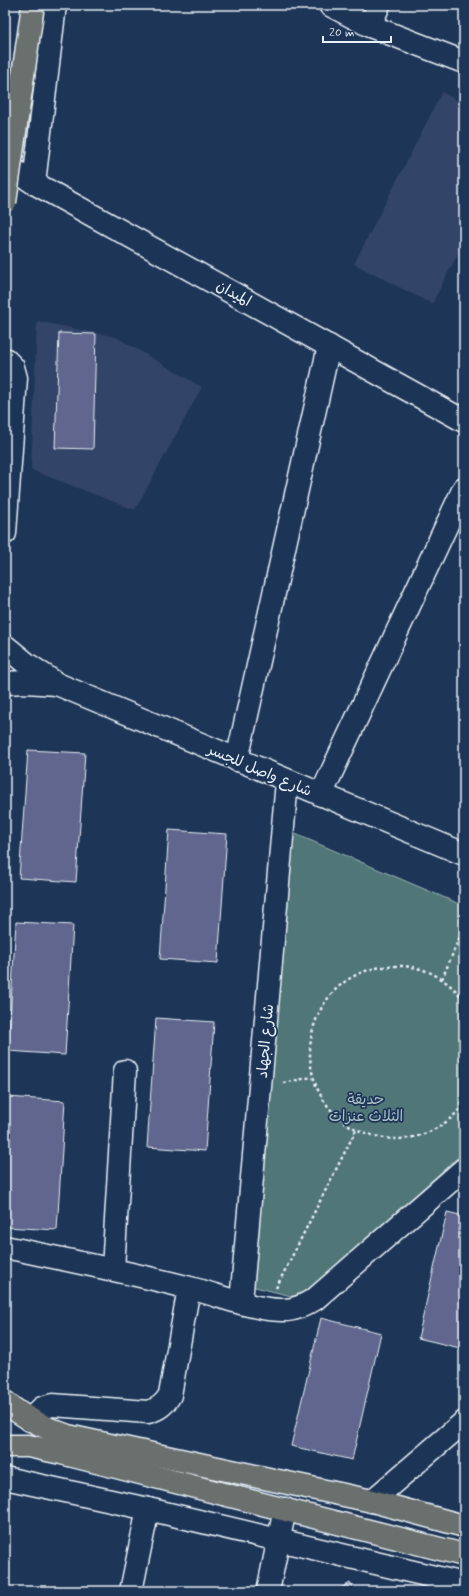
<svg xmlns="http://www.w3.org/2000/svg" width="469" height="1596" viewBox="0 0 469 1596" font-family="Mynerve,'Playpen Sans Arabic',sans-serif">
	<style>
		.built { fill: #314467 }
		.green { fill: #517678; stroke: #9cb4b8 }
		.building { fill: #60668d; stroke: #e8f1f8 }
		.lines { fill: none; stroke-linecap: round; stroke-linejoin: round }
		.minor-casing { stroke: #e8f1f8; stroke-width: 25 }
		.major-casing { stroke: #e8f1f8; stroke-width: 25 }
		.path { stroke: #e8f1f8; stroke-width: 2.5; stroke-dasharray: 3 3; stroke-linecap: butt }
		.minor { stroke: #1d3557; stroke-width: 22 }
		.major { stroke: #6b706d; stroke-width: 22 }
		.highway-bridge-casing { stroke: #e8f1f8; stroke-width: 25; stroke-linecap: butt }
		.highway-bridge { stroke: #6b706d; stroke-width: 22 }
		.labels { text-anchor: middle; stroke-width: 3.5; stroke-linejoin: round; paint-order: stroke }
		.street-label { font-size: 15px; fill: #e8f1f8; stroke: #1d3557 }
		.park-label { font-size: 15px; fill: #acc0c5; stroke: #1d3557 }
	</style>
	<rect width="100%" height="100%" fill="#1d3557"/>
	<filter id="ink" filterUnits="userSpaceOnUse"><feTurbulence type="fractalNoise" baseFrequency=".025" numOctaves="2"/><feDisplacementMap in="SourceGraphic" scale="8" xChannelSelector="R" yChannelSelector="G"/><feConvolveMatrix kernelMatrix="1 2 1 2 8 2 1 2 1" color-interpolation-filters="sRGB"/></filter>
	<g filter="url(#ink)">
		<g class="built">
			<path d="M442,92L464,104V242L432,304L354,264Z"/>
			<path d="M37,321L116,337L202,387L135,510L31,470Z"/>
		</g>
		<path class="green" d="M293,833L464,906V1152L299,1298L251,1286Z"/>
		<g class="building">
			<path d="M59,333L96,334L93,449L55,448Z"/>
			<path d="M28,750L85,753L76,882L19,878Z"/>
			<path d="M169,830L227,834L218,963L160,959Z"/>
			<path d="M16,922L73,925L65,1055L8,1051Z"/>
			<path d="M156,1018L214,1022L205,1151L147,1147Z"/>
			<path d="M7,1097L65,1101L57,1230L5,1227V1133Z"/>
			<path d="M447,1212L464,1216V1349L418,1338Z"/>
			<path d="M321,1318L381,1333L352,1460L291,1446Z"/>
			<path d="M350,1583L355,1591H336Z"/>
		</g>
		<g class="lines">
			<g class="minor-casing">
				<g id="minor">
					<path d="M330,5L370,26L464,62"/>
					<path d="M370,26L379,5"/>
					<path d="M5,164L34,183L464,421"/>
					<path d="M34,183L55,5"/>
					<path d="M5,359L13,367L16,378L5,533"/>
					<path d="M5,646L27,664L57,684L464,854"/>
					<path d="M5,683L26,682L56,684"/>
					<path d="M237,760L329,346"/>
					<path d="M321,795L464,488"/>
					<path d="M5,1247C67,1260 129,1272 190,1288C219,1295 250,1309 281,1310C294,1311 305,1305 315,1299L464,1169"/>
					<path d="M113,1269L125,1071"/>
					<path d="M241,1302L287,781"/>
					<path d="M30,1420L42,1408L52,1405L148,1412C158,1409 164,1405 170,1395L189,1288"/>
					<path d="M5,1478L148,1509L464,1584"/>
					<path d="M372,1501L464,1422"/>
					<path d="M131,1591L148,1509"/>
					<path d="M268,1591L285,1509"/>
				</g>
			</g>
			<g class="major-casing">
				<g id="major">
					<path d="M5,1402C24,1418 45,1428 68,1436L372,1501L464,1526"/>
					<path d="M5,1446H28L61,1453L464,1555"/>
				</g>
			</g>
			<g class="path">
				<path d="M442,979L464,927"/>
				<path d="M464,1000C448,980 426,966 400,966C290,963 276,1121 385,1138C415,1143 446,1128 464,1104"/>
				<path d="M283,1083L312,1077"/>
				<path d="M276,1288L356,1130"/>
			</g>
			<use href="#minor" class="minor"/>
			<use href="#major" class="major"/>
			<g class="highway-bridge-casing">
				<path id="highway-bridge" d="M5,202L33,5"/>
			</g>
			<use href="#highway-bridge" class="highway-bridge"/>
		</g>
	</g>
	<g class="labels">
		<g class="street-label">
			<text transform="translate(234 293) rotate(29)" y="5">الميدان</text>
			<text transform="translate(260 770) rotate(23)" y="5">شارع واصل للجسر</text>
			<text transform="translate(265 1041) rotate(-85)" y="5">شارع الجهاد</text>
		</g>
		<g class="park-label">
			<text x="366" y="1104">حديقة<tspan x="366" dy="17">الثلاث عنزات</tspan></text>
		</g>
	</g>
	<rect width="469" height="1596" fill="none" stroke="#1d3557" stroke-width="20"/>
	<rect x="10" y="10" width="449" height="1576" fill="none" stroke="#e8f1f8" stroke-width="1.5" filter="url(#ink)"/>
	<path d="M323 36v6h68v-6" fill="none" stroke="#e8f1f8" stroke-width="2"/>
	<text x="329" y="36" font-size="12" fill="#e8f1f8" stroke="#1d3557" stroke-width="3" paint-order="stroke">20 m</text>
</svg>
